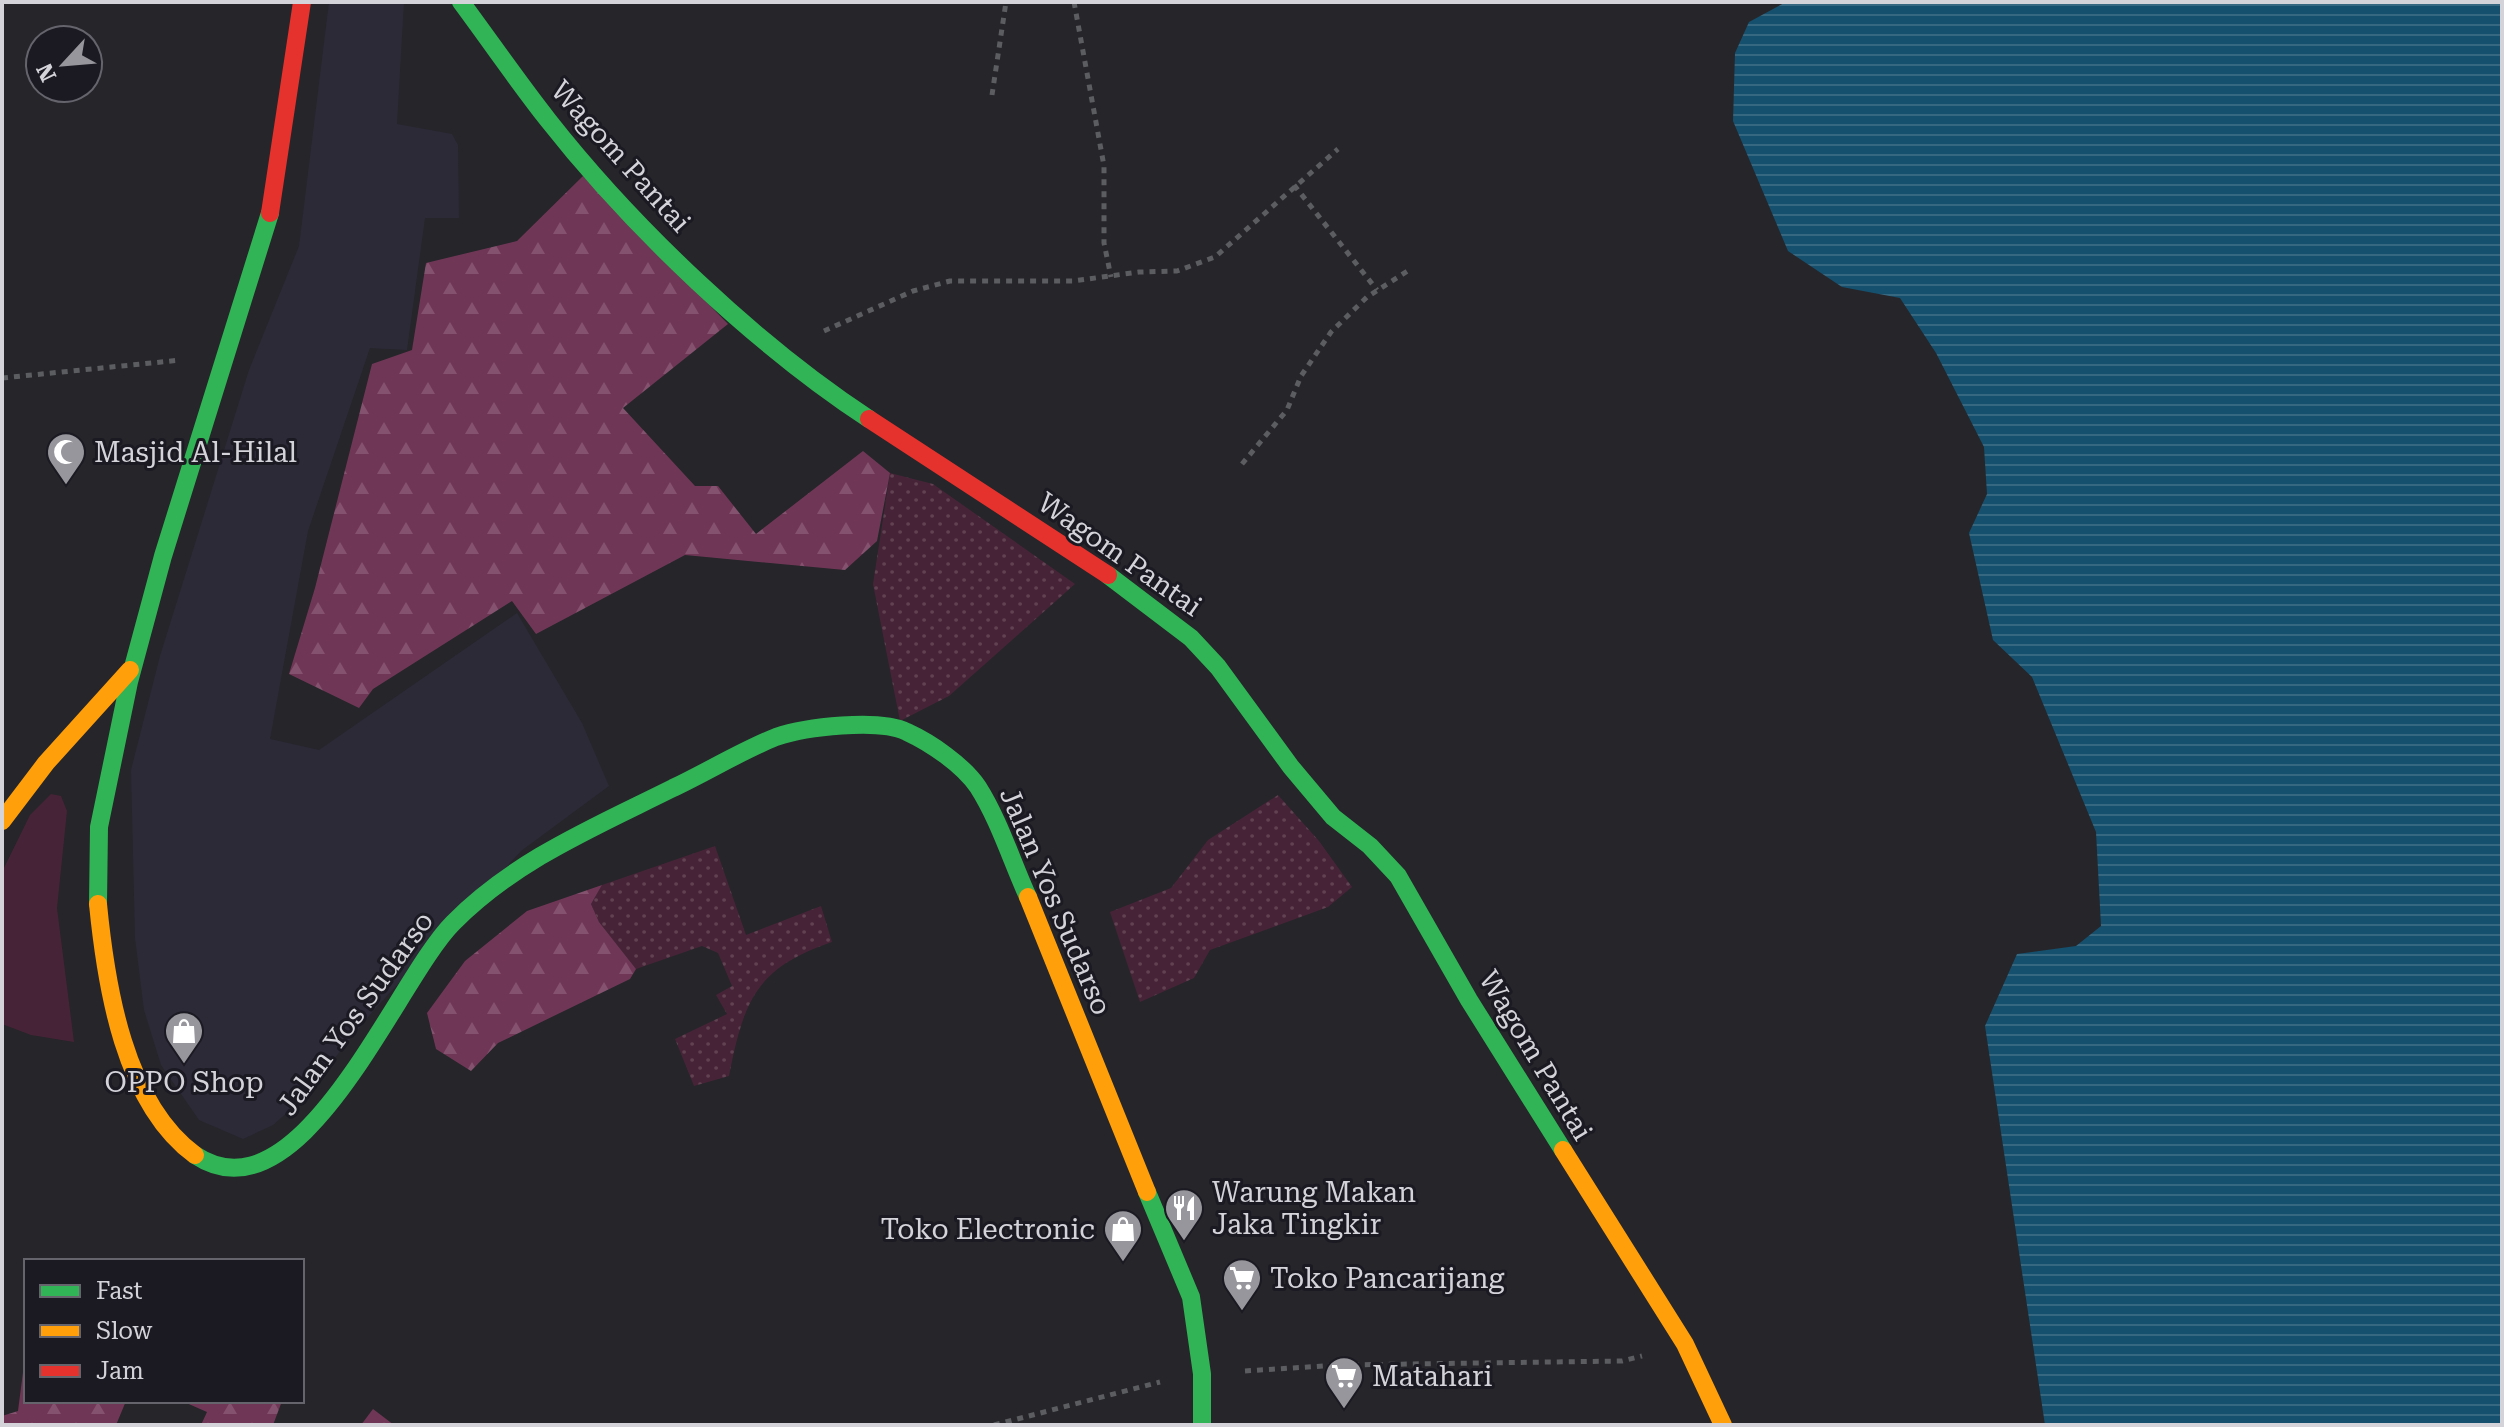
<svg xmlns="http://www.w3.org/2000/svg" width="2504" height="1427" viewBox="0 0 2504 1427" font-family="'Roboto Serif',serif">
	<style>
		.built { fill: #2d2a38 }
		.grass { fill: url(#grass-dots) }
		.forest { fill: url(#forest-firs) }
		.green { fill: #472337 }
		.water { fill: url(#water-rules) }
		.lines { fill: none; stroke-linecap: round; stroke-linejoin: round }
		.path { stroke: #5c5d60; stroke-width: 5; stroke-dasharray: 6 6; stroke-linecap: butt }
		.fast { stroke: #30b455; stroke-width: 18 }
		.slow { stroke: #ff9f0a; stroke-width: 18 }
		.jam { stroke: #e5322d; stroke-width: 18 }
		.labels { text-anchor: middle; stroke-width: 6; stroke-linejoin: round; paint-order: stroke }
		.street-label { font-size: 28px; fill: #d4d3da; stroke: #1b1922 }
		.poi-label { font-size: 28px; fill: #d4d3da; stroke: #1b1922; text-anchor: start }
	</style>
	<defs>
		<pattern id="grass-dots" width="8" height="8" patternUnits="userSpaceOnUse" patternTransform="scale(2)"><rect width="8" height="8" fill="#472337"/><path d="M2 2h.1M6 6h.1" fill="none" stroke="#614253" stroke-width="1.8" stroke-linecap="round"/></pattern>
		<pattern id="forest-firs" width="22" height="20" patternUnits="userSpaceOnUse" patternTransform="scale(2)"><rect width="22" height="20" fill="#703656"/><path d="M5 1l3.5 6h-7zM16 11l3.5 6h-7z" fill="#84526e"/></pattern>
		<pattern id="water-rules" width="6" height="5" patternUnits="userSpaceOnUse" patternTransform="scale(2)"><rect width="6" height="5" fill="#15506e"/><path d="M0 2.5h6" fill="none" stroke="#366882"/></pattern>
	</defs>
	<rect width="100%" height="100%" fill="#25252a"/>
	<path class="built" d="M329,2H404L397,124L452,134L458,145L459,218H425L407,350L370,348L308,531L270,739L319,750L517,613L582,723L609,786L521,851L373,1011L299,1102L273,1125L243,1139L199,1120L161,1065L144,1010L135,938L131,770L160,656L249,370L299,246Z"/>
	<g class="grass">
		<path d="M890,473L933,484L1075,584L949,696L900,721L873,584Z"/>
		<path d="M1278,795L1319,841L1352,887L1328,907L1210,950L1194,978L1140,1002L1110,912L1171,888L1208,840Z"/>
		<path d="M715,846L746,935L821,906L832,942C756,968 744,1000 729,1076L694,1086L675,1039L727,1014L716,995L732,986L718,953L702,946L636,969L599,922L591,904L602,885Z"/>
	</g>
	<g class="forest">
		<path d="M583,176L728,324L623,408L695,486H718L756,534L863,451L890,473L877,541L845,570L685,555L536,634L512,601L373,689L359,708L289,674L315,588L372,364L412,350L426,263L517,241Z"/>
		<path d="M602,885L591,904L599,922L636,969L630,979L498,1043L471,1071L436,1049L427,1013L465,961L527,911Z"/>
		<path d="M26,1349V1401H126L116,1425H2V1416L18,1411Z"/>
		<path d="M182,1401H282L273,1425H201L207,1412Z"/>
		<path d="M373,1409L394,1425H361Z"/>
	</g>
	<path class="green" d="M51,794L61,796L67,811L57,908L74,1042L31,1035L2,1024V872L30,815Z"/>
	<path class="water" d="M1786,2H2502V1425H2045L1985,1026L2017,954L2076,946L2101,926L2096,832L2032,677L1993,640L1969,533L1987,494L1984,447L1936,353L1900,298L1842,287L1788,251L1733,121L1735,53L1749,22Z"/>
	<g class="lines">
		<g class="path">
			<path d="M1074,2L1104,166V243L1111,277"/>
			<path d="M992,95L1006,2"/>
			<path d="M1294,185L1377,290"/>
			<path d="M824,331L913,291L950,281H1073L1139,272L1177,271L1215,257L1338,149"/>
			<path d="M2,378L181,360"/>
			<path d="M1242,464L1287,410L1301,376L1331,332L1367,297L1409,270"/>
			<path d="M1245,1371L1339,1365L1622,1361L1642,1356"/>
			<path d="M994,1425L1160,1382"/>
		</g>
		<g class="fast">
			<path d="M461,2C490,41 518,82 548,120C632,227 756,345 869,419"/>
			<path d="M1108,575L1191,638L1218,667L1291,767L1333,817L1370,846L1398,876L1469,1000L1563,1150"/>
			<path d="M98,904L99,827L129,682L163,556L270,213"/>
			<path d="M195,1155C301,1226 396,980 453,923C515,860 595,827 673,788C707,772 741,751 776,737C805,727 879,718 907,732C931,743 963,765 978,787C999,820 1012,862 1028,897"/>
			<path d="M1147,1192L1191,1297L1202,1374V1425"/>
		</g>
		<g class="slow">
			<path d="M2,821L46,763L130,670"/>
			<path d="M1028,897L1147,1192"/>
			<path d="M98,904C106,986 124,1103 195,1155"/>
			<path d="M1563,1150L1685,1344L1723,1425"/>
		</g>
		<g class="jam">
			<path d="M270,213L302,2"/>
			<path d="M869,419L1108,575"/>
		</g>
	</g>
	<defs>
		<g id="mosque-pin" transform="scale(2)"><path d="M0 17L-7.5 6A9.5 9.5 0 1 1 7.5 6Z" fill="#97969c" stroke="#1b1922"/><path d="M3.5-4.9A6 6 0 1 0 3.5 4.9A5 5 0 1 1 3.5-4.9Z" fill="#fff"/></g>
		<g id="shop-pin" transform="scale(2)"><path d="M0 17L-7.5 6A9.5 9.5 0 1 1 7.5 6Z" fill="#97969c" stroke="#1b1922"/><path d="M-5-2.5h2.3a2.7 3.5 0 0 1 5.4 0H5L5.5 6h-11ZM-1.5-2.5h3a1.5 2.3 0 0 0-3 0Z" fill="#fff"/></g>
		<g id="restaurant-pin" transform="scale(2)"><path d="M0 17L-7.5 6A9.5 9.5 0 1 1 7.5 6Z" fill="#97969c" stroke="#1b1922"/><path d="M-5-6h1v4h1v-4h1v4h1v-4h1v5L-1.5 .5V6h-2V.5L-5-1ZM5-6V6H3V1.5H1.5Q1.5-4 5-6Z" fill="#fff"/></g>
		<g id="supermarket-pin" transform="scale(2)"><path d="M0 17L-7.5 6A9.5 9.5 0 1 1 7.5 6Z" fill="#97969c" stroke="#1b1922"/><path d="M-6-5.5h2.5l.6 2H6L4.5 2H-2.5L-4.4-4H-6ZM-1.5 3.2a1.3 1.3 0 1 0 .1 0ZM3 3.2a1.3 1.3 0 1 0 .1 0Z" fill="#fff"/></g>
	</defs>
	<g fill-rule="evenodd">
		<use href="#mosque-pin" x="66" y="452"/>
		<use href="#shop-pin" x="184" y="1031"/>
		<use href="#restaurant-pin" x="1184" y="1208"/>
		<use href="#shop-pin" x="1123" y="1229"/>
		<use href="#supermarket-pin" x="1242" y="1278"/>
		<use href="#supermarket-pin" x="1344" y="1376"/>
	</g>
	<g class="labels">
		<g class="street-label">
			<text transform="translate(621 156) rotate(48)" y="10">Wagom Pantai</text>
			<text transform="translate(1120 554) rotate(35)" y="10">Wagom Pantai</text>
			<text transform="translate(1056 901) rotate(67)" y="10">Jalan Yos Sudarso</text>
			<text transform="translate(355 1013) rotate(-54)" y="10">Jalan Yos Sudarso</text>
			<text transform="translate(1536 1055) rotate(59)" y="10">Wagom Pantai</text>
		</g>
		<g class="poi-label">
			<text x="94" y="462">Masjid Al-Hilal</text>
			<text x="184" y="1092" text-anchor="middle">OPPO Shop</text>
			<text x="1212" y="1202">Warung Makan<tspan x="1212" dy="32">Jaka Tingkir</tspan></text>
			<text x="1095" y="1239" text-anchor="end">Toko Electronic</text>
			<text x="1270" y="1288">Toko Pancarijang</text>
			<text x="1372" y="1386">Matahari</text>
		</g>
	</g>
	<rect width="2504" height="1427" fill="none" stroke="#d4d3da" stroke-width="8"/>
	<rect x="24" y="1259" width="280" height="144" fill="#1b1922" stroke="#65636c" stroke-width="2"/>
	<rect x="40" y="1285" width="40" height="12" fill="#30b455" stroke="#65636c" stroke-width="2"/>
	<text x="96" y="1299" font-size="24" fill="#d4d3da">Fast</text>
	<rect x="40" y="1325" width="40" height="12" fill="#ff9f0a" stroke="#65636c" stroke-width="2"/>
	<text x="96" y="1339" font-size="24" fill="#d4d3da">Slow</text>
	<rect x="40" y="1365" width="40" height="12" fill="#e5322d" stroke="#65636c" stroke-width="2"/>
	<text x="96" y="1379" font-size="24" fill="#d4d3da">Jam</text>
	<g transform="translate(64 64) rotate(244)"><circle r="38" fill="#1b1922" stroke="#65636c" stroke-width="2"/>
	<path d="M0-6L14 30L0 20L-14 30Z" fill="#97969c"/>
	<text y="-12" font-size="22" font-weight="bold" text-anchor="middle" fill="#d4d3da">N</text>
	</g>
</svg>
